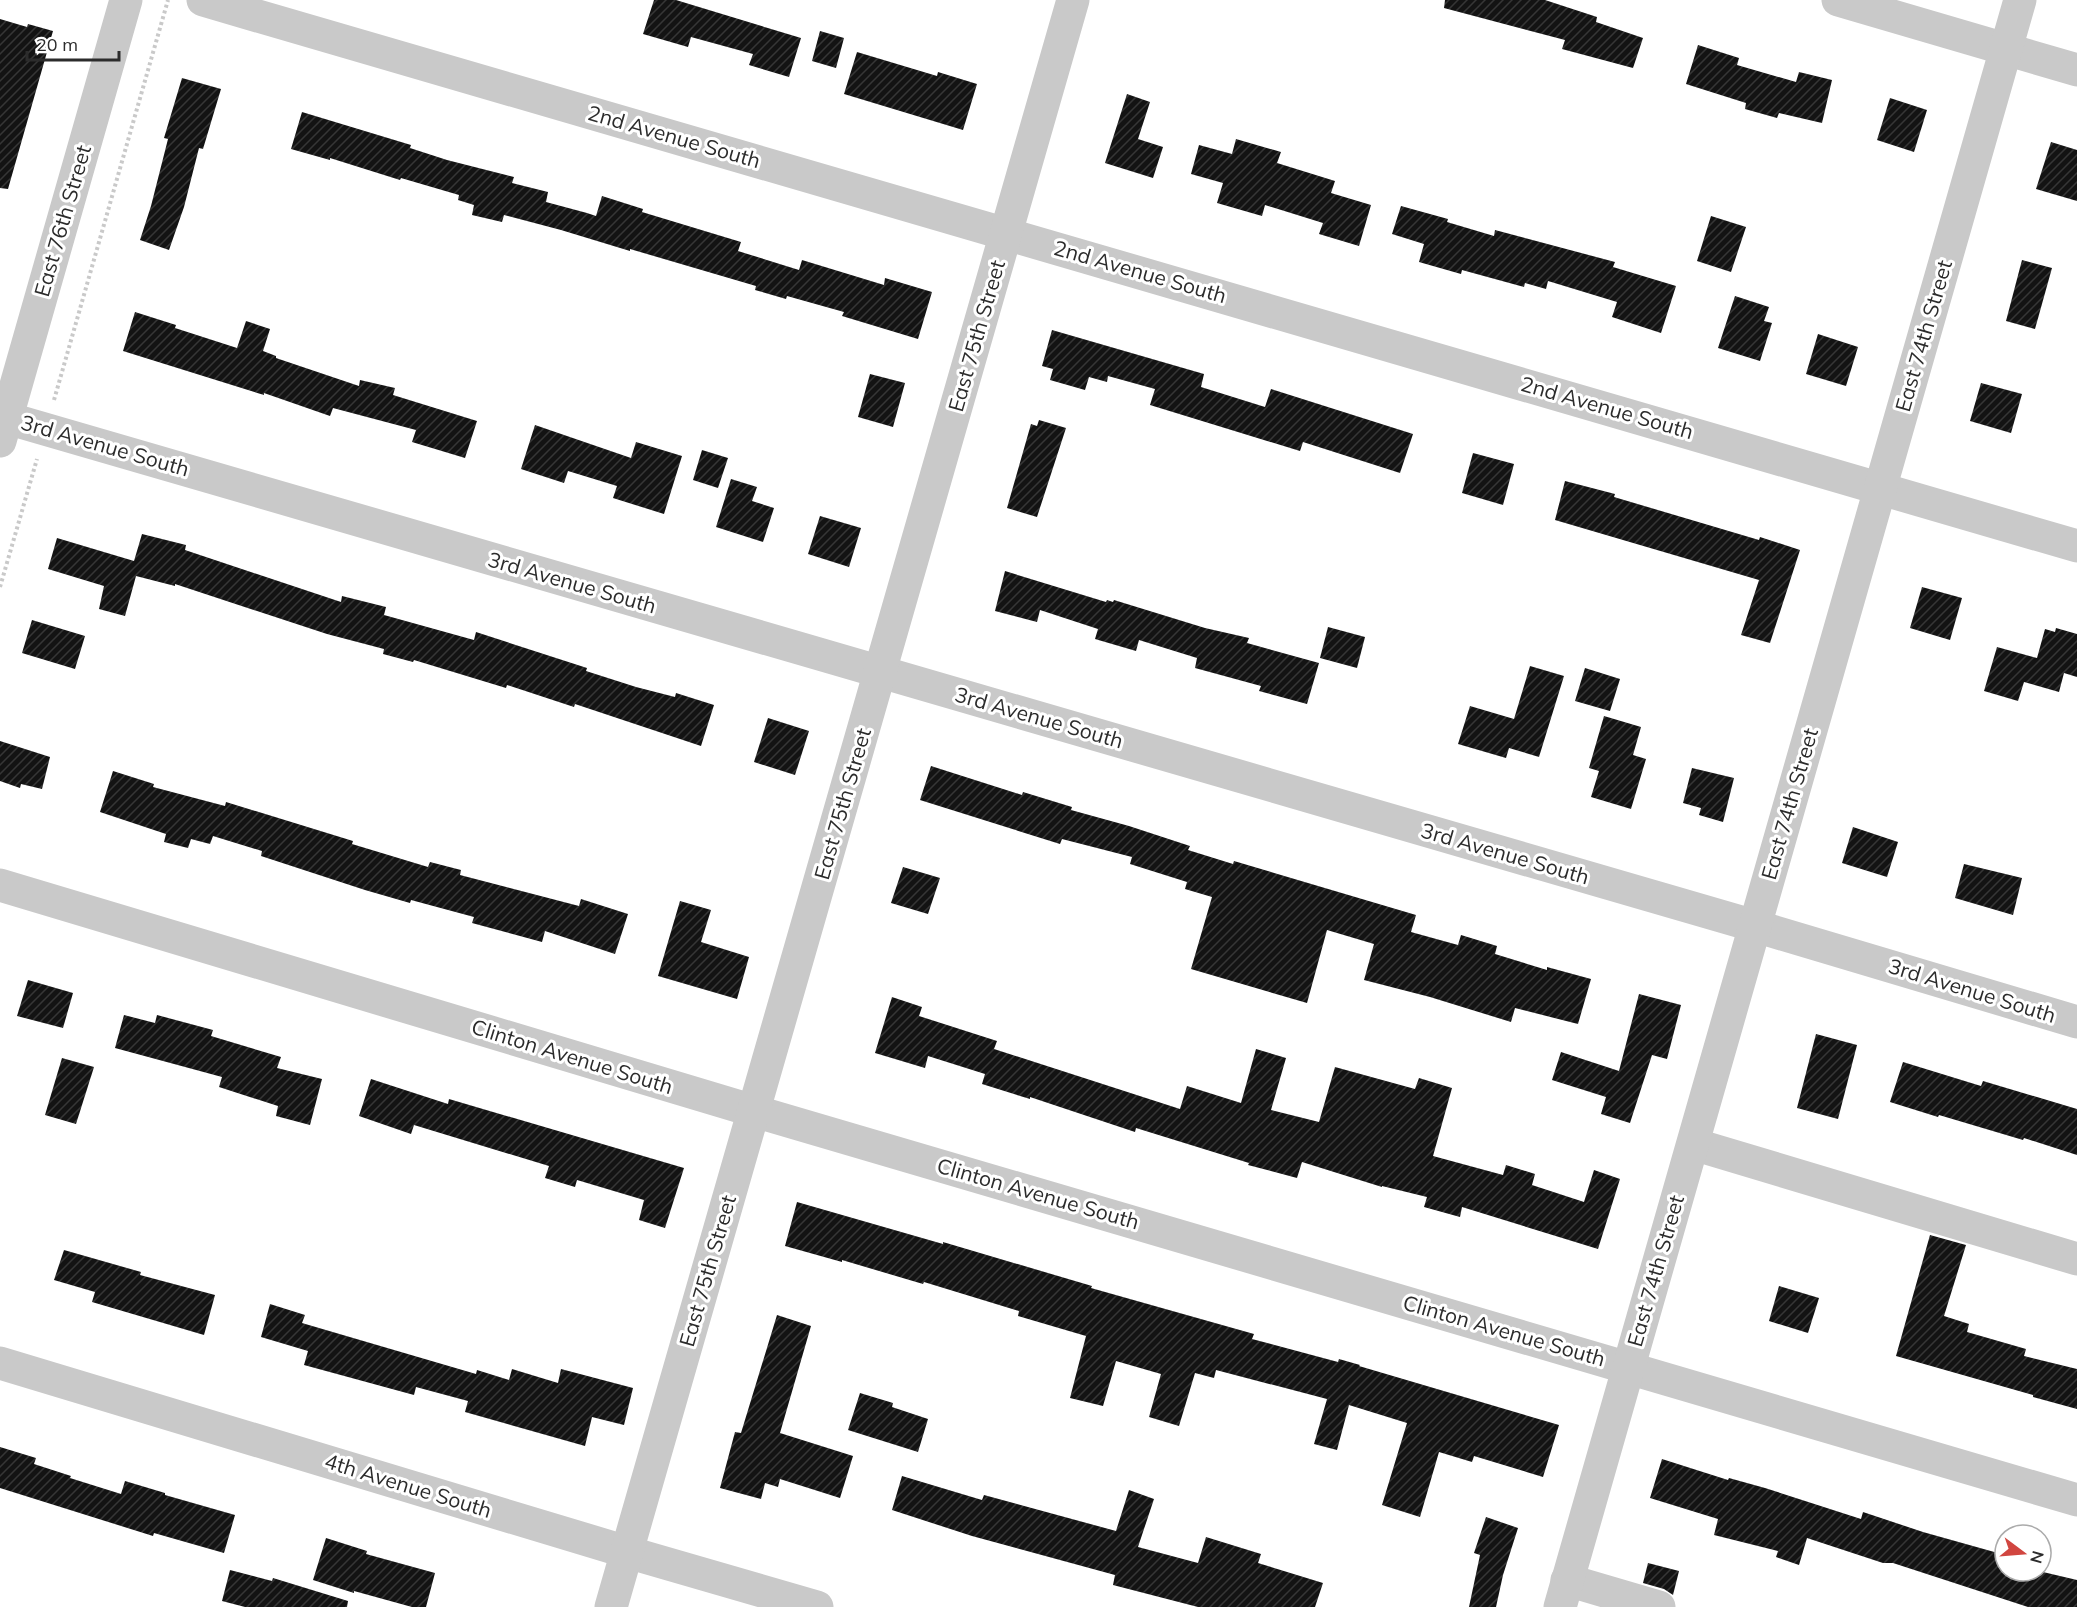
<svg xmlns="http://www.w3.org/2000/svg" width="2077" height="1607" viewBox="0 0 2077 1607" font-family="Mulish,sans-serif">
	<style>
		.building { fill: url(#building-hatch) }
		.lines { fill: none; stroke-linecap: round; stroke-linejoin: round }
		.path { stroke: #c9c9c9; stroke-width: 4; stroke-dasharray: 3 3; stroke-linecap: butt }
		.minor { stroke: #c9c9c9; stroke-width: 33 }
		.labels { text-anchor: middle; stroke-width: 6; stroke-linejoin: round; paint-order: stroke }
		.street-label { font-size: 21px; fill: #2c2c2c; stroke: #fff }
	</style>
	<defs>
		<pattern id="building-hatch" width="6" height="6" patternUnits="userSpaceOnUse" patternTransform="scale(1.5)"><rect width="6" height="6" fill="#131313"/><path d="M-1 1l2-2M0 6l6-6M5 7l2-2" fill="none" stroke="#363636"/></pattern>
	</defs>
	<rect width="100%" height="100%" fill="#fff"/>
	<g class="building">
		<path d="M654,0H676L801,38L789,77L749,65L753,54L691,37L688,47L643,34Z"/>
		<path d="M1445,0H1545L1597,17L1596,22L1643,38L1633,68L1562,49L1565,40L1444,8Z"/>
		<path d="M0,19L27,27L28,24L53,31L8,189L0,188Z"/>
		<path d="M820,31L844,38L836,68L812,61Z"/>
		<path d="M1698,45L1739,58L1737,65L1796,82L1799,72L1832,80L1822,123L1779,113L1777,118L1745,109L1746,103L1686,84Z"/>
		<path d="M857,52L937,76L938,72L977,84L963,130L844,94Z"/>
		<path d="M182,78L221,89L203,149L199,148L184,207L169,250L140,240L151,206L168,139L164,138Z"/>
		<path d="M1127,94L1150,102L1138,139L1163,147L1153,178L1105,163Z"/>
		<path d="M1890,98L1927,110L1914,152L1877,140Z"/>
		<path d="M302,112L411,145L410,148L447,160L514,177L512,183L548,192L546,202L587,213L596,216L602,196L643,209L642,212L741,242L738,251L799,270L802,260L884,285L885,278L932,292L918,339L842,316L844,312L787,296L786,299L755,290L756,286L630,249V251L561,230L504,215L502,222L472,215L474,205L458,200L459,195L401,178L400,180L330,158V160L291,149Z"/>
		<path d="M1236,139L1281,152L1277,163L1335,181L1331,193L1371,205L1359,246L1319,234L1323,223L1265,205L1262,216L1217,203L1223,183L1191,174L1199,145L1232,154Z"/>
		<path d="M2051,142L2077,150V201L2036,189Z"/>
		<path d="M1401,206L1448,219L1447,222L1494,236L1495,230L1615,262L1613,267L1676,286L1661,333L1612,317L1617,302L1548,281L1546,289L1525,283L1524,287L1462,270L1461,274L1419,262L1424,244L1392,234Z"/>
		<path d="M1711,216L1746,227L1731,272L1697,261Z"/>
		<path d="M2022,260L2052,268L2035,329L2006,321Z"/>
		<path d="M1735,296L1769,307L1764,321L1772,323L1760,361L1718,348Z"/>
		<path d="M135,312L176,325L175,328L237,348L246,321L270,329L263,351L276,356V358L359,386L360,380L395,388L393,395L477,421L465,458L412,442L416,430L333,408L330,416L264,393V395L123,351Z"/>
		<path d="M1052,330L1204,374L1201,387L1265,407L1271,389L1413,434L1400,473L1303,442L1300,451L1150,405L1155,389L1108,376L1107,382L1089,377L1085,390L1050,380L1053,369L1042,366Z"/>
		<path d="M1818,334L1858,347L1846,386L1806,374Z"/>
		<path d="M870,374L905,383L893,427L858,417Z"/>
		<path d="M1981,383L2022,394L2011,433L1970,421Z"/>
		<path d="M1039,420L1066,428L1037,517L1007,508L1031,424L1037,426Z"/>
		<path d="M535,425L631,458L636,442L682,456L664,514L613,498L617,486L568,471L564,483L521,469Z"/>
		<path d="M702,450L728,458L718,488L693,480Z"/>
		<path d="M1473,453L1514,464L1503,505L1462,493Z"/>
		<path d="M731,479L757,487L752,501L774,508L763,542L716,527Z"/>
		<path d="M1565,481L1615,494L1614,497L1759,540L1760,537L1800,550L1770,643L1741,635L1759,580L1555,520Z"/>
		<path d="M820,516L861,528L849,567L808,554Z"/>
		<path d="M142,534L186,545L185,550L341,602L342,596L386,607L384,615L474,640L476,632L587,668L586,671L636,687L675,697L676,693L714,705L701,746L575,704L574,707L507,685L506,688L414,660L413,662L383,654L384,649L327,634L175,584V586L136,576L125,616L99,609L104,586L48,569L57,538L134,561Z"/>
		<path d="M1005,571L1106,602L1107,600L1113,602L1114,600L1205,628L1249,638L1247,643L1319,663L1307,704L1259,691L1261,686L1195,668L1197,658L1139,640L1136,651L1095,639L1098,629L1040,610L1037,622L995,611Z"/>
		<path d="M1922,587L1962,598L1950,640L1910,628Z"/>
		<path d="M32,620L85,636L75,669L22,653Z"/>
		<path d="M1328,627L1365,637L1357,668L1320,658Z"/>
		<path d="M2056,628L2077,634V677L2064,673L2059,692L2024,682L2018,701L1984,691L1997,647L2037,658L2045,629L2055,632Z"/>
		<path d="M1530,666L1564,676L1539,757L1509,748L1506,758L1458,744L1470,706L1514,719Z"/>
		<path d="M1585,668L1620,679L1610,711L1575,701Z"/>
		<path d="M1604,716L1641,727L1633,755L1646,759L1631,809L1591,797L1599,771L1589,768Z"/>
		<path d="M768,718L809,731L795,775L754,762Z"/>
		<path d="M0,741L50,757L42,789L21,784L20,788L0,781Z"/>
		<path d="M931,766L1022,795L1023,792L1072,807L1071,810L1129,826L1190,846L1188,850L1233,864L1234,861L1416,915L1411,932L1458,945L1461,935L1497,946L1495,954L1547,970V967L1591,979L1578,1024L1515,1008L1511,1022L1430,997L1364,980L1374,944L1327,930L1307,1003L1191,969L1212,897L1185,889L1187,882L1130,864L1132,857L1062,839L1060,844L920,800Z"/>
		<path d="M1692,768L1734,778L1723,822L1699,815L1701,808L1683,803Z"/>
		<path d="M113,771L154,784L153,787L225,806L226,802L353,841L352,844L428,867L430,862L461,870L460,875L579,906L581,899L628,914L615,954L545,931L542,942L472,923L474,917L411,900L410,903L365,890L261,856L262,851L213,836L210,844L191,839L188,848L164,842L166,834L100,812Z"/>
		<path d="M1853,827L1898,842L1887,877L1842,863Z"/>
		<path d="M1964,864L2022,878L2013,915L1955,898Z"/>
		<path d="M903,867L940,878L928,914L891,903Z"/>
		<path d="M680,901L711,910L701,942L749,957L737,999L658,976Z"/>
		<path d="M28,980L73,993L63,1028L17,1016Z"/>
		<path d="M1639,994L1681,1005L1667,1059L1652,1055L1630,1123L1601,1114L1606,1097L1552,1080L1561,1052L1619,1071Z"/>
		<path d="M892,997L922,1007L919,1016L997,1041L994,1049L1180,1109L1187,1086L1241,1103L1256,1049L1286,1058L1271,1110L1319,1122L1335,1067L1415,1089L1419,1078L1452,1088L1433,1156L1503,1175L1506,1165L1535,1174L1532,1185L1584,1202L1594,1170L1620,1179L1598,1249L1462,1207L1460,1217L1424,1207L1427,1197L1382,1186V1187L1302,1162L1297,1178L1248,1165L1249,1163L1136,1128L1135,1132L1030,1097V1099L982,1084L985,1074L928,1056L925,1068L875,1053Z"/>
		<path d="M124,1015L155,1023L157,1015L213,1030L211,1036L281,1057L277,1068L322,1079L310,1125L276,1116L278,1106L219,1087L222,1077L115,1048Z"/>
		<path d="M1816,1034L1857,1045L1838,1119L1797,1108Z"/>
		<path d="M62,1058L94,1067L76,1124L45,1115Z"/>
		<path d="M1903,1062L1981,1086L1983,1081L2077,1109V1155L2024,1138L2023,1140L1939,1115L1938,1117L1890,1102Z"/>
		<path d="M371,1079L448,1104L449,1099L684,1168L665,1228L639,1220L644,1200L577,1180L575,1187L545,1178L549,1166L414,1125L411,1134L359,1116Z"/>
		<path d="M797,1202L943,1244V1242L1092,1286L1091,1288L1254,1334L1252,1339L1338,1362L1339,1359L1360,1365L1359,1366L1559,1425L1543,1477L1474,1456L1472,1462L1439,1452L1420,1517L1382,1505L1407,1423L1349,1405L1337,1450L1314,1444L1327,1399L1216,1370L1214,1378L1195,1373L1179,1426L1149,1417L1161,1374L1116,1361L1103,1406L1070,1398L1086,1336L1018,1316L1019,1311L924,1282L923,1284L842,1260V1262L785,1246Z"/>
		<path d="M1930,1235L1966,1245L1944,1316L1969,1324L1967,1332L2026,1349L2024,1356L2077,1369V1409L2033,1397V1395L1896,1356Z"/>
		<path d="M64,1250L141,1272L140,1275L215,1295L204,1335L92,1302L95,1292L54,1280Z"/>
		<path d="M1779,1286L1819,1298L1808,1333L1769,1321Z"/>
		<path d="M270,1304L305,1315L302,1323L476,1374L477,1370L509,1380L512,1369L558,1383L561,1369L633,1388L624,1425L592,1417L585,1446L465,1412L468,1401L416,1387L414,1395L304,1365L308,1351L261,1337Z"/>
		<path d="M777,1315L811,1326L780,1433L853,1456L840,1498L780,1479L778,1487L765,1483L761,1499L720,1488L735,1432L741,1433Z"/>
		<path d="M860,1393L893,1403L892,1407L928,1419L918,1452L848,1430Z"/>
		<path d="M0,1447L36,1458L34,1464L71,1476L70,1478L121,1494L125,1481L165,1493V1495L235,1515L224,1553L154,1533L153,1536L0,1488Z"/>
		<path d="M1662,1459L1728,1480L1729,1478L1765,1488L1861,1519L1863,1512L1923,1532L2005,1555V1571H2041V1566L2045,1567L2043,1572L2077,1580V1607H2028L1893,1563H1883L1807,1538L1799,1565L1776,1557L1778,1551L1714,1535L1718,1519L1650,1498Z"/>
		<path d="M902,1476L982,1500L984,1495L1116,1531L1129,1490L1154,1499L1138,1547L1198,1563L1206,1537L1261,1554L1258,1563L1323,1583L1315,1607H1198L1113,1585L1115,1575L972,1536L892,1510Z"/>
		<path d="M1486,1517L1518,1528L1503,1575L1496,1607H1469L1480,1555L1474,1553Z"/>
		<path d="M326,1538L367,1551L366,1554L435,1573L426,1607H412L354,1591V1593L313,1580Z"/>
		<path d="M1648,1563L1679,1571L1673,1595L1664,1589L1643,1583Z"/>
		<path d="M230,1570L272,1581L273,1578L348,1601L347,1607H245L222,1601Z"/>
	</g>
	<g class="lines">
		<g class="path">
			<path d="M54,400L168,0"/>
			<path d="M0,587L37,459"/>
		</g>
		<g class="minor">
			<path d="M203,0L2077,546"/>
			<path d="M1838,0L2077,70"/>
			<path d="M0,416L1755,926L2077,1022"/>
			<path d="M0,441L126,0"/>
			<path d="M0,885L754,1111L2077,1500"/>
			<path d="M1693,1144L2077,1259"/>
			<path d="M0,1363L627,1552L817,1607"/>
			<path d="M1567,1580L1659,1607"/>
			<path d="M611,1607L1073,0"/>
			<path d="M1560,1607L2020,0"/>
		</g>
	</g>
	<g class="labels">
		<g class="street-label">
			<text transform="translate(674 137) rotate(16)" y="7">2nd Avenue South</text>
			<text transform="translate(63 221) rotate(-74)" y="7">East 76th Street</text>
			<text transform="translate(1140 272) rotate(16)" y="7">2nd Avenue South</text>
			<text transform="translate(977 336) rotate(-74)" y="7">East 75th Street</text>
			<text transform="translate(1924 336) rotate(-74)" y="7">East 74th Street</text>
			<text transform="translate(1607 408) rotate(16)" y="7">2nd Avenue South</text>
			<text transform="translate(105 446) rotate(16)" y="7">3rd Avenue South</text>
			<text transform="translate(572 583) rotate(16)" y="7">3rd Avenue South</text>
			<text transform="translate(1039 718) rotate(16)" y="7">3rd Avenue South</text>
			<text transform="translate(843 804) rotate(-74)" y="7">East 75th Street</text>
			<text transform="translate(1790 804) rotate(-74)" y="7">East 74th Street</text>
			<text transform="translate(1505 854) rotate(16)" y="7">3rd Avenue South</text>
			<text transform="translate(1972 991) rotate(17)" y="7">3rd Avenue South</text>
			<text transform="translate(572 1057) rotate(17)" y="7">Clinton Avenue South</text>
			<text transform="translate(1038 1194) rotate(16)" y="7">Clinton Avenue South</text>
			<text transform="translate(708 1271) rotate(-74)" y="7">East 75th Street</text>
			<text transform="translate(1656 1271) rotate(-74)" y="7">East 74th Street</text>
			<text transform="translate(1504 1331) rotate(16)" y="7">Clinton Avenue South</text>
			<text transform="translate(408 1486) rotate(17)" y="7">4th Avenue South</text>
		</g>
	</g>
	<g transform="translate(2023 1553) rotate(106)"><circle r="28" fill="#ffffff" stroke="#ababab" stroke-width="1.5"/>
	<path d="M0-4.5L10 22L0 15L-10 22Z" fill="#d14640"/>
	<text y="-9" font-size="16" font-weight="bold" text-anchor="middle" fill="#2c2c2c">N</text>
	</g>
	<path d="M27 51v9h92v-9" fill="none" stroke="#2c2c2c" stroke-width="3"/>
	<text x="36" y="51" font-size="18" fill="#2c2c2c" stroke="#ffffff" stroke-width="4.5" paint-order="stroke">20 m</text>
</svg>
